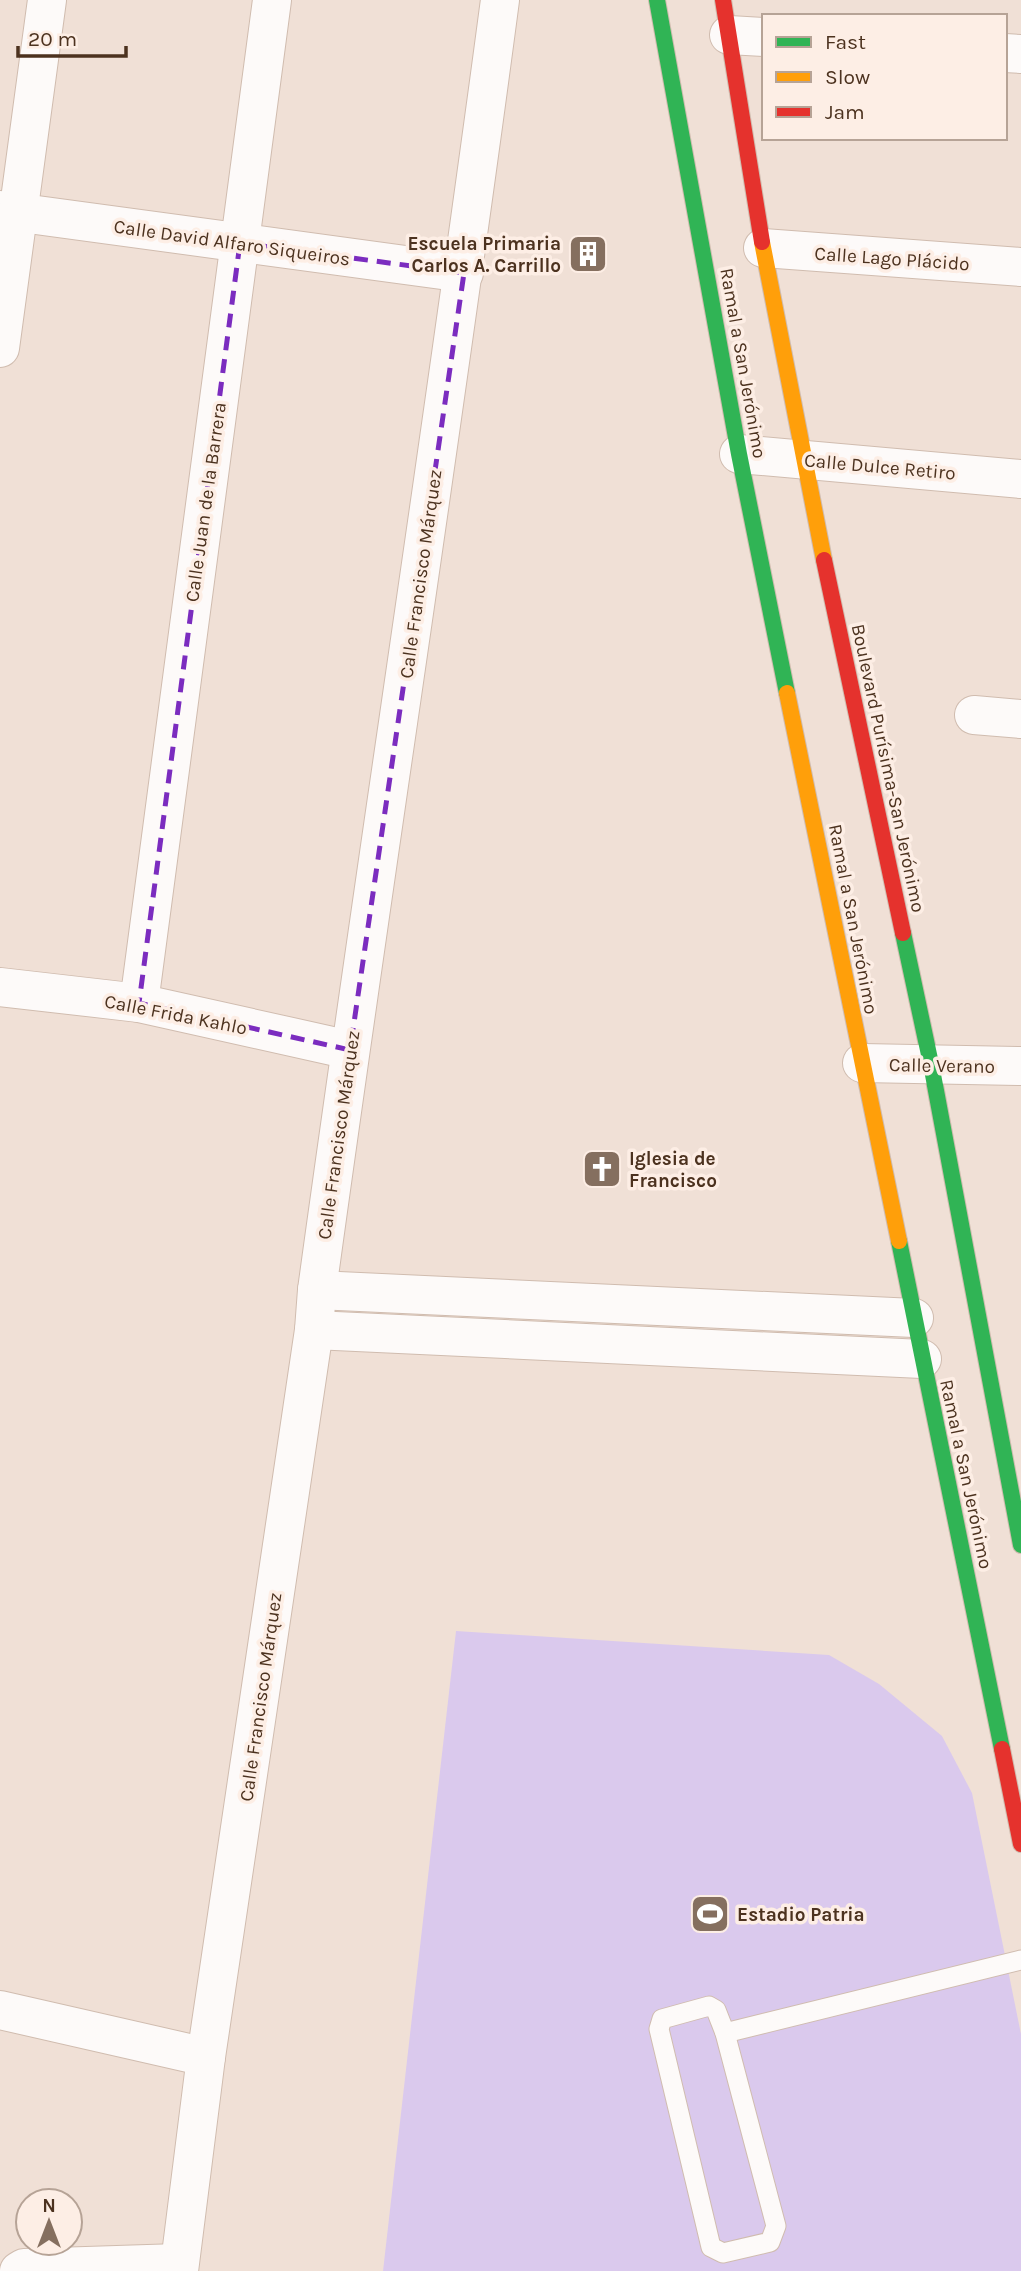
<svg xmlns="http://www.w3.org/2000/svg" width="1021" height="2271" viewBox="0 0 1021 2271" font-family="Karla,sans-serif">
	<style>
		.pitch { fill: #dac9ed }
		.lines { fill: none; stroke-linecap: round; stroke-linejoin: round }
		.lane-casing { stroke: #d0bcaf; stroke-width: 21 }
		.street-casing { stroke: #d0bcaf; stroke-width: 40 }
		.fast-casing { stroke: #d0bcaf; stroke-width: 18 }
		.slow-casing { stroke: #d0bcaf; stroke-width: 18 }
		.jam-casing { stroke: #d0bcaf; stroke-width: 18 }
		.lane { stroke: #fdfaf9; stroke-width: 19 }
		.street { stroke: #fdfaf9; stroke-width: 38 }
		.fast { stroke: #30b455; stroke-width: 16 }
		.slow { stroke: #ff9f0a; stroke-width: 16 }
		.jam { stroke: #e5322d; stroke-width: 16 }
		.marked { fill: none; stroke: #7b2cbf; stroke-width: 5; stroke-dasharray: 14 9; stroke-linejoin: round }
		.labels { text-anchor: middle; stroke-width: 7; stroke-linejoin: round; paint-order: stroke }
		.street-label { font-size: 19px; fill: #4c321f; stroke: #fdeee5 }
		.poi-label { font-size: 19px; font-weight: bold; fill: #4c321f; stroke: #fdeee5; text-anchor: start }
	</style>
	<rect width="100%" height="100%" fill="#f0e0d6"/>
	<path class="pitch" d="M456,1631L829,1655L879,1684L942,1736L972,1793L1021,2034V2271H383Z"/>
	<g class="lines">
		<g class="lane-casing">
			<g id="lane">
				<path d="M709,2006L716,2010L725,2033L776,2226L770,2242L723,2253L711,2247L659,2029L662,2019Z"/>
				<path d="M725,2033L1021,1960"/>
			</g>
		</g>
		<g class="street-casing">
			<g id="street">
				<path d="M729,35L764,37"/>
				<path d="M1005,53L1021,54"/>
				<path d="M0,210L464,273"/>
				<path d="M763,248L1021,267"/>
				<path d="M0,348L47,0"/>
				<path d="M739,454L1021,479"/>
				<path d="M974,715L1021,719"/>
				<path d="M0,987L139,1003L350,1050"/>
				<path d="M139,1003L272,0"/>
				<path d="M862,1063L1021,1066"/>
				<path d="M317,1290L914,1318"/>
				<path d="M314,1330L922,1359"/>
				<path d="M0,2010L206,2057"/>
				<path d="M19,2271L24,2268L179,2263"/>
				<path d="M179,2271L206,2057L314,1330L317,1290C376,860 443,431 500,0"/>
			</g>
		</g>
		<g class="fast-casing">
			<g id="fast">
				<path d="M657,0L739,454L787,693"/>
				<path d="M903,933L931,1064L1021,1545"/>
				<path d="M899,1241L1002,1749"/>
			</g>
		</g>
		<g class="slow-casing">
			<g id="slow">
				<path d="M762,242L824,560"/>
				<path d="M787,693L899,1241"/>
			</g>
		</g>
		<g class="jam-casing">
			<g id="jam">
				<path d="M723,0L762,242"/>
				<path d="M824,560L903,933"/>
				<path d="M1002,1749L1021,1844"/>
			</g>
		</g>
		<use href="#lane" class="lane"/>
		<use href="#street" class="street"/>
		<use href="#fast" class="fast"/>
		<use href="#slow" class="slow"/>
		<use href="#jam" class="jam"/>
	</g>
	<path class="marked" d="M240,243L464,273L350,1050L139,1003Z"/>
	<defs>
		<g id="building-square" transform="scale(2.0125)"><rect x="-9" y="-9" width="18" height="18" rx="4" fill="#856f5f" stroke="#fdeee5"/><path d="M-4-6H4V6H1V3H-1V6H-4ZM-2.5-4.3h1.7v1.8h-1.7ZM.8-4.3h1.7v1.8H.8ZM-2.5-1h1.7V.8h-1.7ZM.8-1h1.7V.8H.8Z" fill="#fff"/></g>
		<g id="church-square" transform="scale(2.0125)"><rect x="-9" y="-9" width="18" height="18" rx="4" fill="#856f5f" stroke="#fdeee5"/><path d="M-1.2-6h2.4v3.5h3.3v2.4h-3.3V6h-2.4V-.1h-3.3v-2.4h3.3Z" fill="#fff"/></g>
		<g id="stadium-square" transform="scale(2.0125)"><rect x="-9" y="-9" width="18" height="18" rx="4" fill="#856f5f" stroke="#fdeee5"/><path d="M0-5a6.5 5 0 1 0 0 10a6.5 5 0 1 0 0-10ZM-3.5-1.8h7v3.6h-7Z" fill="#fff"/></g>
	</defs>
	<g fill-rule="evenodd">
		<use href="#building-square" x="588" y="254"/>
		<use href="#church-square" x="602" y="1169"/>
		<use href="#stadium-square" x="710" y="1914"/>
	</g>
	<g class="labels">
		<g class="street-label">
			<text transform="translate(232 242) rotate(8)" y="7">Calle David Alfaro Siqueiros</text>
			<text transform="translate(892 258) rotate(4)" y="7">Calle Lago Plácido</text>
			<text transform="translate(744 363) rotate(80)" y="7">Ramal a San Jerónimo</text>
			<text transform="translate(880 466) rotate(5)" y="7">Calle Dulce Retiro</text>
			<text transform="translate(205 502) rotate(-82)" y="7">Calle Juan de la Barrera</text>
			<text transform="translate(420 574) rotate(-82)" y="7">Calle Francisco Márquez</text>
			<text transform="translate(889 768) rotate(78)" y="7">Boulevard Purísima-San Jerónimo</text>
			<text transform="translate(854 919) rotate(79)" y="7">Ramal a San Jerónimo</text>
			<text transform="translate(176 1014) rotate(11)" y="7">Calle Frida Kahlo</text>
			<text transform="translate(942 1065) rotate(1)" y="7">Calle Verano</text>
			<text transform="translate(338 1135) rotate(-82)" y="7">Calle Francisco Márquez</text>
			<text transform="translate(967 1474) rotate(78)" y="7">Ramal a San Jerónimo</text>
			<text transform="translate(260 1697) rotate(-82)" y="7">Calle Francisco Márquez</text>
		</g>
		<g class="poi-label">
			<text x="561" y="250" text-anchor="end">Escuela Primaria<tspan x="561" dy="22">Carlos A. Carrillo</tspan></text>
			<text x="629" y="1165">Iglesia de<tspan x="629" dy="22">Francisco</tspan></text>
			<text x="737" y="1921">Estadio Patria</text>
		</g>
	</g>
	<rect x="762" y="14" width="245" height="126" fill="#fdeee5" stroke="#b6a396" stroke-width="2"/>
	<rect x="776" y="37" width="35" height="10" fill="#30b455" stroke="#b6a396" stroke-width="2"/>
	<text x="825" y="49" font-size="21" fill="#4c321f">Fast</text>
	<rect x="776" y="72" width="35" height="10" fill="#ff9f0a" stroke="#b6a396" stroke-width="2"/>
	<text x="825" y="84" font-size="21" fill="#4c321f">Slow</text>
	<rect x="776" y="107" width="35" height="10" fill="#e5322d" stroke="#b6a396" stroke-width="2"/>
	<text x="825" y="119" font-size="21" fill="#4c321f">Jam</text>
	<g transform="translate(49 2222)"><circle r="33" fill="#fdeee5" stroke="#b6a396" stroke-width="2"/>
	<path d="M0-5L12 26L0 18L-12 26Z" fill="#856f5f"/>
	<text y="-10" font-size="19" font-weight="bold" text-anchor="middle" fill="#4c321f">N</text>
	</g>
	<path d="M18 46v10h108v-10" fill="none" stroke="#4c321f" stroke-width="3.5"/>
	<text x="28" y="46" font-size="21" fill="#4c321f" stroke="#fdeee5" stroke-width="5" paint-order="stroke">20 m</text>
</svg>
